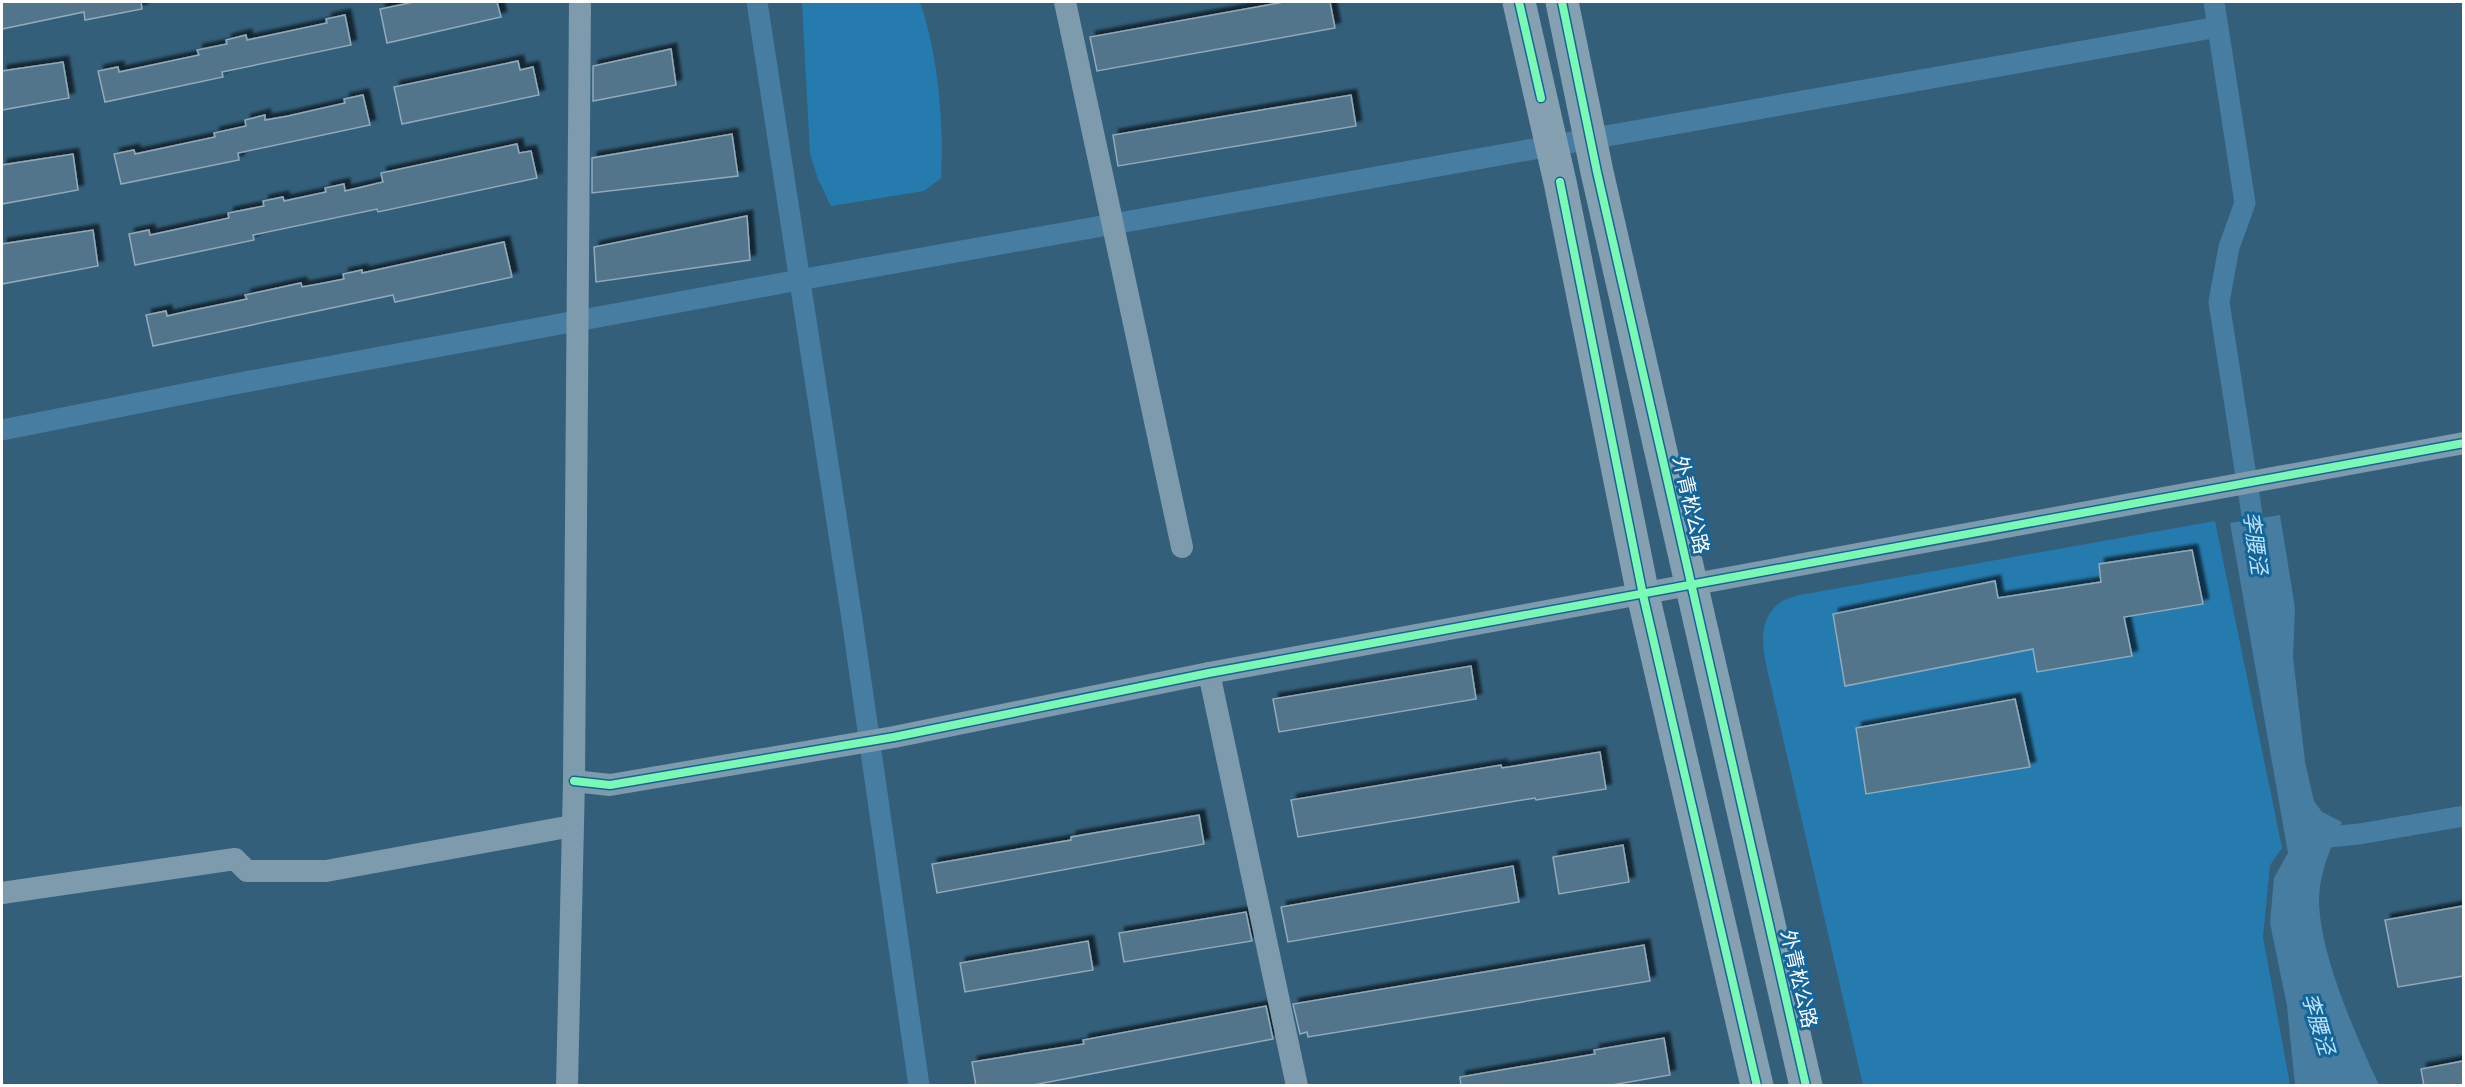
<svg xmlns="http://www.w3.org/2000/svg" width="2465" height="1087" viewBox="0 0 2465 1087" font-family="Inter,'Noto Sans SC',sans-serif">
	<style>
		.green { fill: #267bae }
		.water { fill: #467da1 }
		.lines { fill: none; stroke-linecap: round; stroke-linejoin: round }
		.canal { stroke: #467da1; stroke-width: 21 }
		.building { fill: #52758b; stroke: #92aaba; stroke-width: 1.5; filter: url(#shadow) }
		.street { stroke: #7e9aad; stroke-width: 22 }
		.secondary { stroke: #85a0b1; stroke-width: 33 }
		.cycleway-casing { stroke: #156599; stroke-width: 11 }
		.cycleway { stroke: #7af9b4; stroke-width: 8 }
		.labels { text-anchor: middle; stroke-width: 6; stroke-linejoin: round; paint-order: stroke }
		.street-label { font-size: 20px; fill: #fff; stroke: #156599 }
		.water-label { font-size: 21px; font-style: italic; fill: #b9e2f9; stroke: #156599 }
	</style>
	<defs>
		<filter id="shadow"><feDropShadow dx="5.5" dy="-5.5" stdDeviation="1.5" flood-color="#0009"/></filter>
	</defs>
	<rect width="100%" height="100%" fill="#335f7b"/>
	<g class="green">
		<path d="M802,2H920C938,55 944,122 941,178L924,191L831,206L818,179L810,154Z"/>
		<path d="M2215,521L2282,848L2270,865L2263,937L2290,1085H1863L1774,699C1768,668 1749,623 1782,601C1787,598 1794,597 1800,595Z"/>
	</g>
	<path class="water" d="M2280,515L2295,608L2293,657L2305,762L2314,801L2322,812L2342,822C2331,847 2319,873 2319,901C2320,955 2356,1036 2379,1085H2295L2287,1006L2270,923L2274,878L2288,853L2230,523Z"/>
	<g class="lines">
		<g class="canal">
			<path d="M757,2L852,619L919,1086"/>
			<path d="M2214,2L2245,203L2229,247L2219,302L2257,547"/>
			<path d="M2,430L229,385L799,280L2218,27"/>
			<path d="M2309,839L2359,834L2464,816"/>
		</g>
	</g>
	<g class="building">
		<path d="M2,2H141L142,9L85,20L84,12L2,29Z"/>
		<path d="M414,2H497L501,17L387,43L380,9Z"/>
		<path d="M1284,2H1330L1335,28L1097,71L1090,37Z"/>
		<path d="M345,15L351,45L222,72L223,77L105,102L98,71L118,67L119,72L199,55L197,50L227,44L226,40L246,35L247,40L327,23L326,19Z"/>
		<path d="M671,49L676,85L593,101V66Z"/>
		<path d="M518,61L520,70L533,67L539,95L402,124L394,87Z"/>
		<path d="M63,62L69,98L2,110V71Z"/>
		<path d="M363,95L370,125L238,153L239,160L121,184L114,154L134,150L135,154L215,137L214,133L246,126L245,120L265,115V120L288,116L345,103L344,99Z"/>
		<path d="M1351,95L1356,126L1118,166L1113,135Z"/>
		<path d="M732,134L738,176L592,193V158Z"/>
		<path d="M517,144L519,153L531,151L537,178L378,212L377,209L253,235L254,240L135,265L129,234L149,230L150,235L229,218L228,213L264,206L263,201L283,197L284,201L326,192L325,188L344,184L345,191L383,182L381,173Z"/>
		<path d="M73,154L78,190L2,204V165Z"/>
		<path d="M747,216L750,260L596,282L594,247Z"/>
		<path d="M93,230L98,266L2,284V244Z"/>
		<path d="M504,242L512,277L395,302L393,295L153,346L146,315L166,311L167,316L189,311L247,299L245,295L301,283L302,287L324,283L344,279L343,274L362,270V273Z"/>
		<path d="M2192,550L2203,604L2124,617L2132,656L2037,672L2033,649L1845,686L1833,614L1995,581L1998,598L2101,582L2099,564Z"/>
		<path d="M1471,666L1476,699L1279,732L1273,699Z"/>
		<path d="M2015,699L2030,767L1866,794L1856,728Z"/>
		<path d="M1600,752L1606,789L1536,800L1535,798L1298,837L1291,800L1501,765L1502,768Z"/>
		<path d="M1199,815L1204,844L937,893L932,864L1071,840V837Z"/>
		<path d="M1623,845L1629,882L1559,894L1553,857Z"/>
		<path d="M1513,866L1519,902L1288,942L1281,907Z"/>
		<path d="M2463,906V976L2398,987L2385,920Z"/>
		<path d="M1246,912L1252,941L1124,962L1119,933Z"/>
		<path d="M1088,941L1093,970L965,992L960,963Z"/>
		<path d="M1644,945L1650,981L1308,1037L1307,1032L1300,1034L1293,1004Z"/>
		<path d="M1266,1006L1273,1039L1028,1086H976L972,1062L1084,1044L1083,1040Z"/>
		<path d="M1664,1038L1670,1075L1606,1086H1461L1460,1077L1595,1054L1594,1050Z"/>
		<path d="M2463,1061V1086H2424L2421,1069Z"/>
	</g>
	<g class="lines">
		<g class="street">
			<path d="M1065,2L1182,547"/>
			<path d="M1209,673L1297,1086"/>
			<path d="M574,781L610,785L894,737L1209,673L2464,443"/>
			<path d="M2,893L235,859L247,871H326L572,826"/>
			<path d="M567,1086L574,781L580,2"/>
		</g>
		<g class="secondary">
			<path d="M1519,2L1560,182L1643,595L1757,1086"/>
			<path d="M1562,2L1597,172L1806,1086"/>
		</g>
		<g class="cycleway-casing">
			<g id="cycleway">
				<path d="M1519,2L1541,98"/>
				<path d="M1562,2L1597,172L1806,1086"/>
				<path d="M1560,182L1643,595L1757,1086"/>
				<path d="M574,781L610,785L894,737L1209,673L2464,443"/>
			</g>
		</g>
		<use href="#cycleway" class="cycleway"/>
	</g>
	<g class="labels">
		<g class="street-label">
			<text transform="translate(1691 505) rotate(77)" y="7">外青松公路</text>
			<text transform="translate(1799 979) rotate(77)" y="7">外青松公路</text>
		</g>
		<g class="water-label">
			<text transform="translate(2255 543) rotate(82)" y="7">李腰泾</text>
			<text transform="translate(2318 1024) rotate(73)" y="7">李腰泾</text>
		</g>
	</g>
	<rect width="2465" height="1087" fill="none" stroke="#ffffff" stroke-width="6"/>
</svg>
